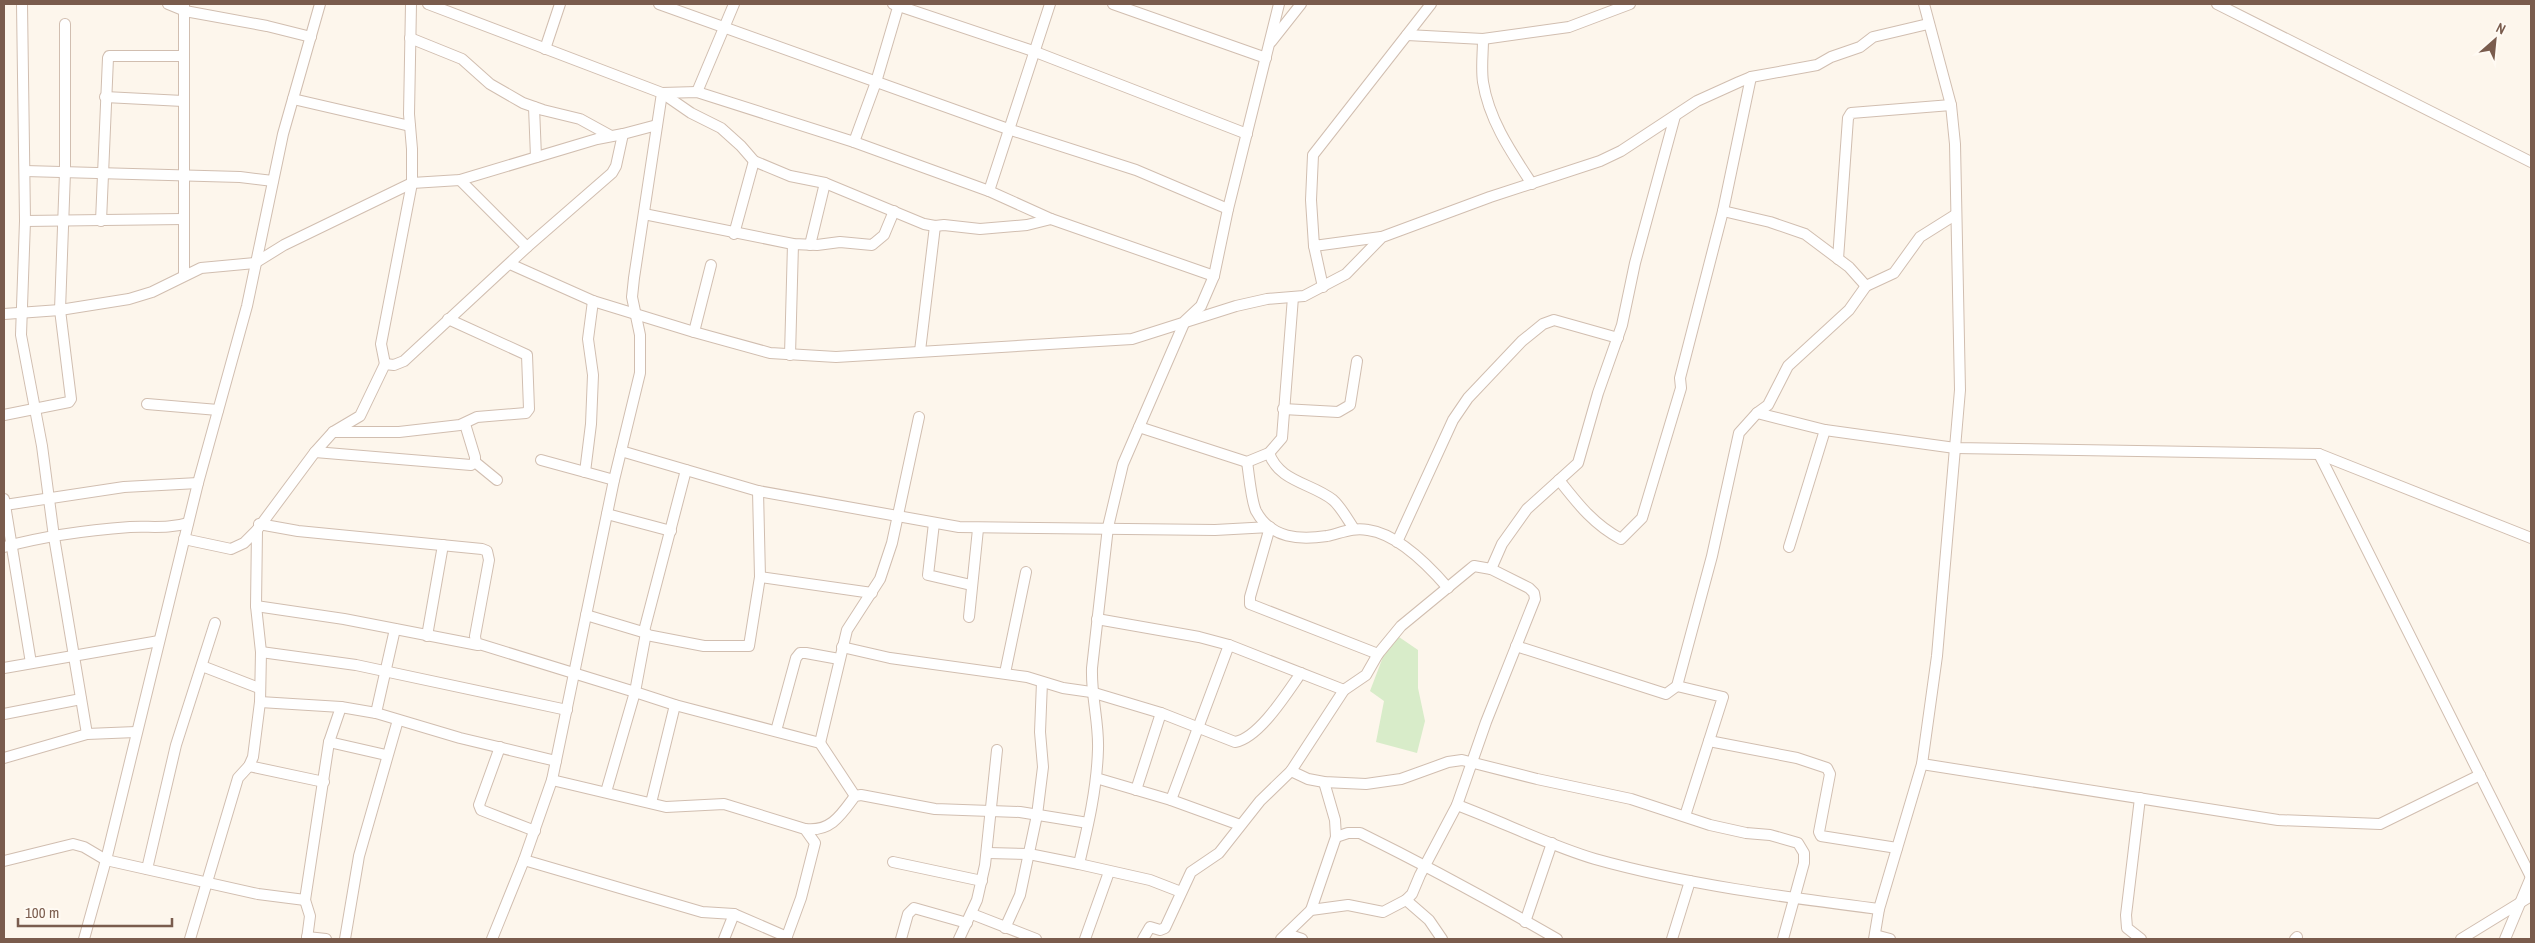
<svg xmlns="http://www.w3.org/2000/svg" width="2535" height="943" viewBox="0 0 2535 943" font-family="'Archivo Narrow',sans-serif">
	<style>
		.green { fill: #d8ecc9 }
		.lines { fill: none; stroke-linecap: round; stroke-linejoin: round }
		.street-casing { stroke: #d1beb0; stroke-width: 12 }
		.street { stroke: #fff; stroke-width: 10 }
	</style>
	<rect width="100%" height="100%" fill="#fdf6ec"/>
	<path class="green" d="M1399,637L1418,650V688L1425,721L1417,753L1376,742L1384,701L1370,691L1386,649Z"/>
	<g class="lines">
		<g class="street-casing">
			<g id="street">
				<path d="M22,4L25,221L21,335L42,446L54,537L87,734"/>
				<path d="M168,4L185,11L267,26L311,37"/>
				<path d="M184,4V275"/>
				<path d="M428,4L662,93L634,278L632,297L640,335V373L614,480L552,780L524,860L492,939"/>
				<path d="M659,4L1008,129L1136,170L1228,209"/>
				<path d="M893,4L1033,51L1247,134"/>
				<path d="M1113,4L1266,58"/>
				<path d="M2217,4L2531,162"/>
				<path d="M1407,35L1483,39L1569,27L1630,4"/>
				<path d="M410,38L462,59L490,84L523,103L543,110L580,119L611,136"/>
				<path d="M1483,39C1483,53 1481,68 1483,82C1489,120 1511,152 1532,184"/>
				<path d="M1271,42L1301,4"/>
				<path d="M545,49L560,4"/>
				<path d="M697,92L734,4"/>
				<path d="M662,93L691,113L721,128L741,146L754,161L790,176L825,183L924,224L935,226L944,225L980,229L1027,225L1051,219L1214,276"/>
				<path d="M662,93L697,92L854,142L989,191L1051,219"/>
				<path d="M105,97L183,101"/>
				<path d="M293,99L410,126"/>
				<path d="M534,107L536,157"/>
				<path d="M854,142L876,82L899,4"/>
				<path d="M25,171L240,177L273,181"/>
				<path d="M460,180L527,247"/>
				<path d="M989,191L1050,4"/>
				<path d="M1723,211L1770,222L1805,234L1849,267L1866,286"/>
				<path d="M644,214L793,244L817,245L840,242L872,245L884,235L894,211"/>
				<path d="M25,221L183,219"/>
				<path d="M101,221L108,58L109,56H184"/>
				<path d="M734,234L754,161"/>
				<path d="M1381,237L1314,246L1311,200L1313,155L1431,4"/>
				<path d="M810,245L825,183"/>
				<path d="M1314,246L1323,287"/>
				<path d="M1838,259L1848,118L1851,113L1951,105"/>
				<path d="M510,264L593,301L694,332L770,353L836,357L1132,339L1236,306L1267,299L1304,296L1346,274L1382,237L1490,197L1600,161L1621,151L1697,101L1739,82L1751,77L1817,65L1831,57L1860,47L1873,37L1928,24"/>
				<path d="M593,301L588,339L593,375L591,424L585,472L614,480"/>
				<path d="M4,314L60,310L129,299L152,292L201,268L255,263L284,245L412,183L460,180L597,139L623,134"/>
				<path d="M694,332L711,265"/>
				<path d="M920,351L935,226"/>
				<path d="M790,355L793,244"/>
				<path d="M385,364L381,344L412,183V149L409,114L411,4"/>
				<path d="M147,404L218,410"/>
				<path d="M1283,409L1338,412L1350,405L1357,361"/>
				<path d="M1757,413L1825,430L1955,448L2319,454L2531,538"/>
				<path d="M4,415L69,402L71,399L60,310L65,172V24"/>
				<path d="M1139,427L1247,462L1269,453L1282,438L1293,297"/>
				<path d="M333,432H399L460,425L477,417L526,413L529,409L527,355L448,319"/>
				<path d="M621,451L758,491L959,527L1215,530L1270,527L1250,597V604L1378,654"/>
				<path d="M315,452L471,465L475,462V457L465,424"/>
				<path d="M1269,453C1279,482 1312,483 1333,500C1341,507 1348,520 1354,529"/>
				<path d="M2319,454L2531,877"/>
				<path d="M541,460L585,472"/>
				<path d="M475,462L497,480"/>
				<path d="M1247,462C1249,474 1251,500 1256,511C1271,539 1300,540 1327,536C1341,533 1353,527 1368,530C1397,534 1429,566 1448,588"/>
				<path d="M1559,480C1578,504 1594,525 1621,539L1642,518L1681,388L1680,378L1723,211L1751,77"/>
				<path d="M4,499L31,663"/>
				<path d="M5,505L124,487L198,483"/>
				<path d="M607,514L671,531"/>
				<path d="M934,523L928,575L971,585"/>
				<path d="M259,524L298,531L482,549L487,551L489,560L475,636L476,643L635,692L606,792"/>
				<path d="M184,539L231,549L244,543L257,530L315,452L333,432L360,416L385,364L394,365L404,361L527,247L612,173L616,166L623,134L657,125"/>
				<path d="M1397,542L1453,420L1468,398L1522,341L1543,324L1554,320L1618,338"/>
				<path d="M4,547C44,536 89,530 130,527C150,526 169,529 188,523"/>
				<path d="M1789,547L1825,430"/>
				<path d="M760,577L872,593"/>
				<path d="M256,606L344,619L478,645"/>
				<path d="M586,615L646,633L635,692L675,705L820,743L847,630L880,579L892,543L919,417"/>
				<path d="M969,617L978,529"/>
				<path d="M1097,619L1199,637L1229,645L1344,690"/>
				<path d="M644,631L686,470"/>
				<path d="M647,635L704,646H749L760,577L758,491"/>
				<path d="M427,636L443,545"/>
				<path d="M1516,646L1666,694L1677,686"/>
				<path d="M842,647L890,658L1027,677L1063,688L1091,692L1161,713L1235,742C1259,738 1287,693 1301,673"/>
				<path d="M261,652L356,665L567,710"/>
				<path d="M202,666L259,688"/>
				<path d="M4,668L159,641"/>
				<path d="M1005,673L1026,572"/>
				<path d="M260,702L341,707L376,713L460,738L556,761"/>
				<path d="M376,713L395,629"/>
				<path d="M4,714L81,699"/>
				<path d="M776,731L796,658L800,653H806L839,659"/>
				<path d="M1709,741L1797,758L1827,768L1830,774L1819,832L1821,836L1897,848"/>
				<path d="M329,742L386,755"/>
				<path d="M820,743L855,796"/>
				<path d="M500,747L479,805L481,810L535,831"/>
				<path d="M4,758L87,734L136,732"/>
				<path d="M1922,764L2278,820L2380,824L2480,775"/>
				<path d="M249,766L324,782"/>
				<path d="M1291,771L1308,779L1324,782L1366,784L1401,779L1448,762L1462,760L1537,779L1631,799L1710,825L1746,833L1770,835L1798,843L1804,853V863L1783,939"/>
				<path d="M1096,778L1171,800L1240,825"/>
				<path d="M552,780L666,807L724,804L805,829L815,843L801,898L786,939"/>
				<path d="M1136,790L1161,713"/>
				<path d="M2140,798L2126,915L2127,928L2141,939"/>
				<path d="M1171,800L1229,645"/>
				<path d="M651,803L675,705"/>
				<path d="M1457,805C1503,822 1548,845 1595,859C1688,885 1784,897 1879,909"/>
				<path d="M1685,816L1723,697L1677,686L1712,556L1739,433L1757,413L1768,405L1788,366L1849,310L1866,286L1894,273L1920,237L1955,215"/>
				<path d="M805,829C831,832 841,815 855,796L861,795L935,809L1020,812L1088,823"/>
				<path d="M1336,837L1348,833H1360C1427,866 1493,902 1557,939"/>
				<path d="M988,853L1029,854L1079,864L1150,880L1181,892"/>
				<path d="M524,860L702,912L734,914L787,937"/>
				<path d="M4,861L73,844L84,847L106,860L258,894L305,900L329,742L341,707"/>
				<path d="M893,862L982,881"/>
				<path d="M1079,864C1088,826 1097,788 1098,749C1099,722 1091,697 1092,668L1108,527L1123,464L1185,321L1201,306L1214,276L1228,209L1279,4"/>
				<path d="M147,869L176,745L215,623"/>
				<path d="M305,900L310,916L307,939"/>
				<path d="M1406,900L1429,920L1442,939"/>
				<path d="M1311,910L1336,837L1335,820L1324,782"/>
				<path d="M972,914L1036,939"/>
				<path d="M1525,922L1552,843"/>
				<path d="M1005,928L1020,895L1037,815L1043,767L1040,732L1042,682"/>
				<path d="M1287,934L1302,939"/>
				<path d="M1875,935L1890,939"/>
				<path d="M307,937L326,939"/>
				<path d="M84,939L106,860L198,483L247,306L283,134L320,4"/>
				<path d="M190,939L238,778L249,766L253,757L260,702L261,652L256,606L257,530"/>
				<path d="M345,939L359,856L398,720"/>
				<path d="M724,939L734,914"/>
				<path d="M901,939L908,914L914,908L967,923"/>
				<path d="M959,939L977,900L985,865L997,750"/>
				<path d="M1085,939L1109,872"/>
				<path d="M1143,939L1150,927L1160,930L1165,928L1191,872L1219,853L1260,801L1291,771L1344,690L1366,675L1378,654L1401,626L1469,570L1474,566L1491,569L1502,544L1527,509L1578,463L1598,393L1622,325L1635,263L1675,116"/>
				<path d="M1281,939L1311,910L1348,905L1383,912L1406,900L1412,894L1420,875L1457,805L1486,722L1535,599L1534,593L1529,588L1491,569"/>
				<path d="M1672,939L1690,881"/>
				<path d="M1874,939L1879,909L1922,764L1937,656L1960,390L1955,144L1951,105L1924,4"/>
				<path d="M2295,939L2297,937"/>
				<path d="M2461,939L2531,896"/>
				<path d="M2505,939L2531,877"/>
			</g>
		</g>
		<use href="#street" class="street"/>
	</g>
	<rect width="2535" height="943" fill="none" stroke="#7a5c4d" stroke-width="10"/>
	<g transform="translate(2495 40) rotate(27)" stroke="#fffaf3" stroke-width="4" paint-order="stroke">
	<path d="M0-4L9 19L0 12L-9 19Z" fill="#7a5c4d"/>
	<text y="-8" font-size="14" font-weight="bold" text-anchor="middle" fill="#7a5c4d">N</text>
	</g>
	<path d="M18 918v8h154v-8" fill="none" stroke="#7a5c4d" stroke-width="2.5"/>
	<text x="25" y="918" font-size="15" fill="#7a5c4d" stroke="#fffaf3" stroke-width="4" paint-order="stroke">100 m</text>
</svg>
